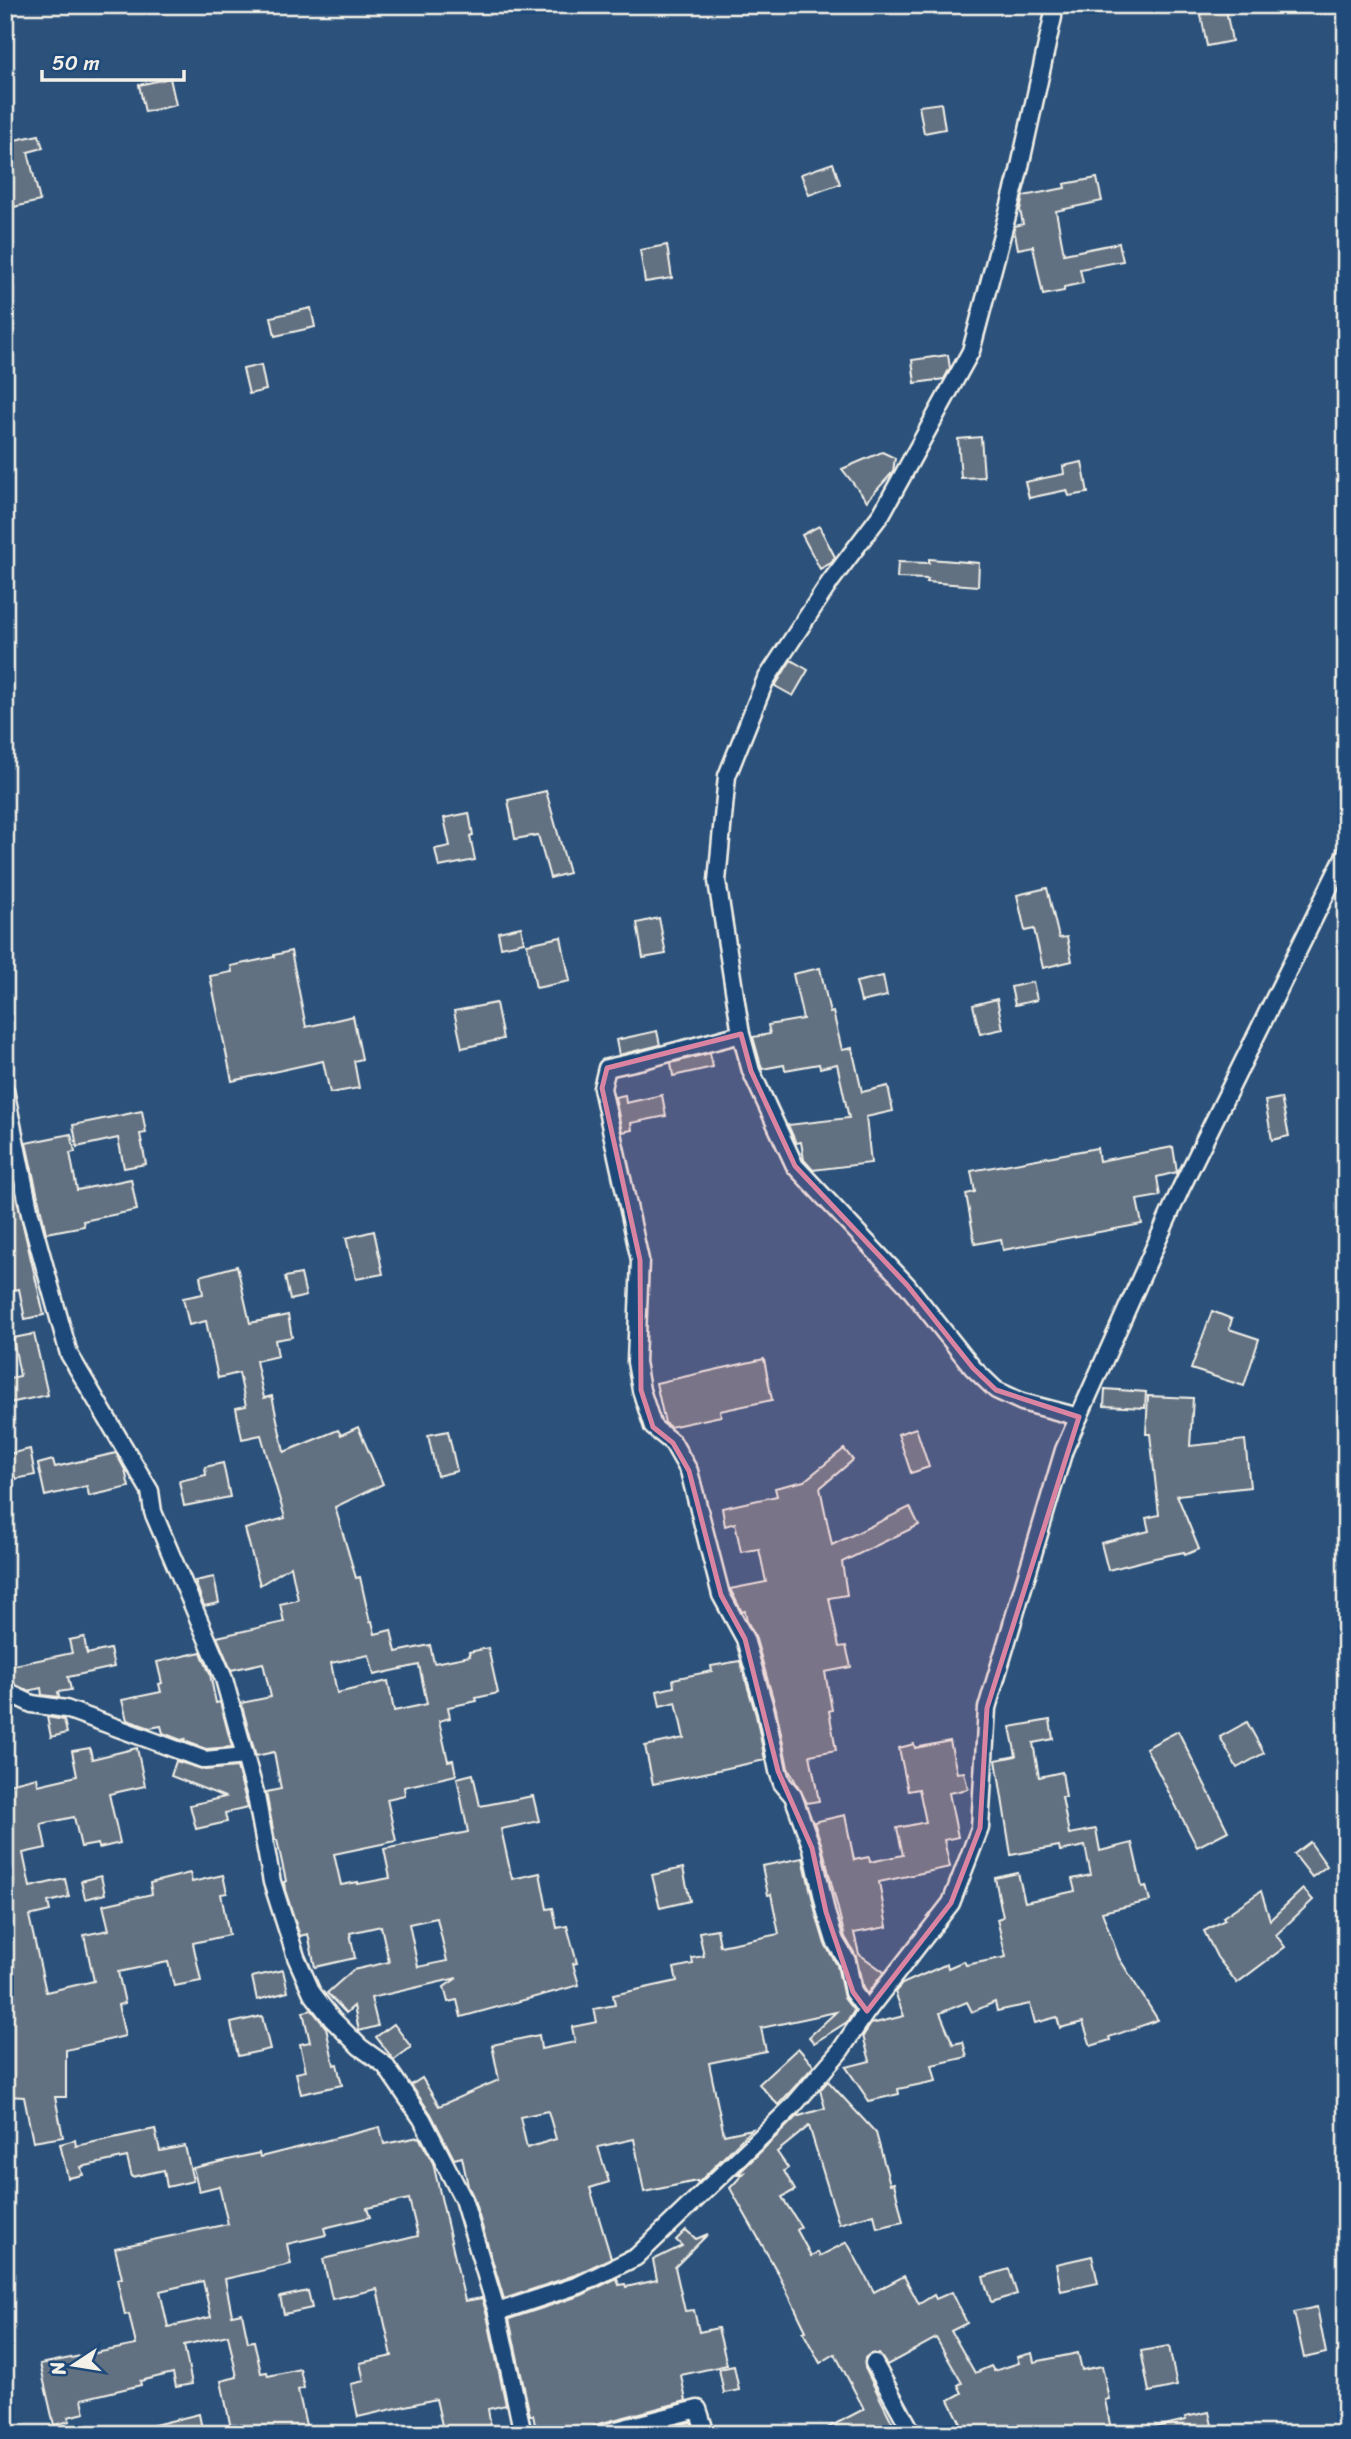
<svg xmlns="http://www.w3.org/2000/svg" width="1351" height="2439" viewBox="0 0 1351 2439" font-family="Sriracha,sans-serif">
	<style>
		.building { fill: #627182; stroke: #f4f1e8; stroke-width: 2; fill-rule: evenodd }
		.lines { fill: none; stroke-linecap: round; stroke-linejoin: round }
		.minor-casing { stroke: #f4f1e8; stroke-width: 21 }
		.minor { stroke: #1f4a7a; stroke-width: 16 }
		.marked { fill: #db84a2; fill-opacity: 0.2; stroke: #db84a2; stroke-width: 5; stroke-linejoin: round }
	</style>
	<rect width="100%" height="100%" fill="#2c527c"/>
	<filter id="ink" filterUnits="userSpaceOnUse"><feTurbulence type="fractalNoise" baseFrequency=".0143" numOctaves="2"/><feDisplacementMap in="SourceGraphic" scale="14" xChannelSelector="R" yChannelSelector="G"/><feConvolveMatrix kernelMatrix="1 2 1 2 8 2 1 2 1" color-interpolation-filters="sRGB"/></filter>
	<g filter="url(#ink)">
		<g class="building">
			<path d="M1199,5H1225L1232,41L1207,46Z"/>
			<path d="M170,78L176,105L145,112L139,85Z"/>
			<path d="M941,103L945,129L924,133L919,106Z"/>
			<path d="M39,135L43,148L28,152L40,201L14,207L5,167V142Z"/>
			<path d="M833,163L840,184L809,195L801,174Z"/>
			<path d="M1097,178L1102,201L1056,211L1064,254L1119,243L1123,261L1080,269L1083,283L1064,287V291L1043,295L1033,246L1018,249L1014,229L1015,226L1023,224L1020,210L1023,196L1065,188L1064,184Z"/>
			<path d="M667,245L672,278L645,282L640,250Z"/>
			<path d="M311,308L315,327L275,336L271,317Z"/>
			<path d="M948,355L950,368L944,379L915,383L912,360Z"/>
			<path d="M261,365L266,390L249,394L243,369Z"/>
			<path d="M981,437L984,477L961,478L958,439Z"/>
			<path d="M882,452L895,458L893,472L867,501L842,469Z"/>
			<path d="M1082,462L1088,493L1069,496L1067,490L1029,498L1025,482L1064,474L1063,466Z"/>
			<path d="M819,526L835,557L831,563L820,569L802,535Z"/>
			<path d="M929,559L979,563L978,586L927,582L928,579L897,578L898,562L929,563Z"/>
			<path d="M791,660L808,670L793,696L775,686Z"/>
			<path d="M546,791L569,873L550,878L538,835L515,839L508,800Z"/>
			<path d="M469,813L473,835L470,836L475,860L439,867L435,849L450,846L444,818Z"/>
			<path d="M1047,888L1059,938L1067,937L1072,961L1043,968L1034,929L1025,931L1017,895Z"/>
			<path d="M659,918L666,954L643,958L637,923Z"/>
			<path d="M521,927L524,942L501,947L498,932Z"/>
			<path d="M561,937L570,981L536,988L527,944Z"/>
			<path d="M291,951L306,1027L353,1016L362,1059L354,1061L359,1088L330,1093L323,1061L232,1081L210,976L232,972L231,966L274,957V955Z"/>
			<path d="M820,968L830,1013L833,1012L842,1050L852,1048L862,1092L888,1086L893,1111L866,1117L871,1163L813,1170L804,1160L801,1142L796,1143L788,1125L849,1118L837,1064L820,1068L819,1064L785,1070L784,1065L762,1069L753,1037L770,1034L768,1025L803,1019L793,974Z"/>
			<path d="M883,976L887,996L861,1002L856,982Z"/>
			<path d="M1033,982L1037,1000L1015,1005L1011,987Z"/>
			<path d="M997,999L1003,1029L980,1034L973,1005Z"/>
			<path d="M496,1003L503,1039L462,1048L454,1011Z"/>
			<path d="M657,1031L660,1045L619,1055L616,1040Z"/>
			<path d="M710,1053L713,1067L673,1076L671,1063Z"/>
			<path d="M625,1095L626,1103L662,1095L666,1116L631,1123L632,1130L622,1132L615,1097Z"/>
			<path d="M1281,1098L1289,1136L1272,1140L1265,1101Z"/>
			<path d="M142,1111L146,1133L140,1134L146,1164L124,1168L118,1138L77,1147L73,1125Z"/>
			<path d="M71,1134L75,1152L70,1153L77,1190L131,1179L137,1210L83,1221L84,1226L46,1233L26,1143Z"/>
			<path d="M1173,1147L1177,1172L1157,1177L1160,1196L1137,1200L1142,1224L1003,1250L1001,1239L975,1244L966,1194L975,1192L971,1171L1097,1148L1099,1161Z"/>
			<path d="M5,1148L44,1315L25,1319L19,1289L7,1291L5,1281Z"/>
			<path d="M374,1231L383,1274L356,1279L346,1238Z"/>
			<path d="M237,1266L250,1323L288,1315L292,1337L275,1340L278,1356L256,1361L264,1398L272,1396L284,1452L338,1430L341,1435L358,1427L383,1484L335,1507L356,1578L360,1577L370,1622L372,1621L375,1634L391,1630L396,1652L430,1645L434,1663L470,1656L469,1652L488,1648L498,1693L476,1698L477,1701L448,1707L450,1718L439,1721L448,1761L453,1760L456,1775L404,1787L405,1795L387,1799L396,1841L334,1854L341,1885L358,1882V1884L390,1878L384,1849L468,1832L457,1778L473,1774L480,1806L533,1796L539,1821L501,1829L512,1879L540,1873L547,1909L553,1908L557,1928L567,1926L577,1963L573,1964L579,1985L461,2017L457,2000L448,2002L444,1987L457,1978L371,1998L378,2026L359,2031L354,2006L346,2013L327,1993L353,1970L389,1962L381,1926L350,1933L355,1958L315,1967L308,1934L300,1936L285,1890L284,1882L286,1881L277,1840H275L266,1792L281,1789L274,1752L256,1756L241,1703L271,1697L263,1663L231,1670L217,1637L284,1622L280,1604L298,1600L291,1566L260,1585L245,1529L285,1518L261,1435L242,1439L236,1408L246,1406L239,1373L218,1378L206,1321L189,1325L183,1298L203,1294L200,1276ZM369,1655L374,1675L419,1665L427,1704L394,1711L388,1681L337,1693L331,1663ZM437,1918L447,1961L418,1967L409,1924Z"/>
			<path d="M301,1274L306,1296L290,1300L285,1277Z"/>
			<path d="M1212,1311L1232,1319L1229,1329L1259,1339L1244,1386L1191,1369Z"/>
			<path d="M34,1334L48,1395L9,1403L5,1379L20,1376L13,1338Z"/>
			<path d="M764,1359L772,1400L720,1411L721,1416L670,1427L665,1423L656,1383Z"/>
			<path d="M1105,1389L1146,1392L1145,1408L1104,1406Z"/>
			<path d="M1148,1396L1193,1398L1190,1446L1245,1440L1250,1487L1177,1495L1199,1549L1185,1555L1184,1552L1155,1558L1108,1570L1101,1543L1149,1531L1146,1518L1159,1515L1150,1434H1146Z"/>
			<path d="M916,1428L929,1467L911,1473L898,1434Z"/>
			<path d="M448,1431L457,1471L437,1476L428,1435Z"/>
			<path d="M30,1449L35,1475L15,1479L9,1454Z"/>
			<path d="M844,1449L853,1460L820,1488L832,1545L910,1507L919,1525L842,1562L847,1595L829,1598L839,1647L846,1646L851,1667L825,1672L832,1710L829,1711L836,1750L810,1755L819,1801L807,1803L788,1768L776,1709L755,1636L747,1621L745,1611L742,1612L730,1589L766,1582L759,1549L741,1552L735,1523L725,1526L722,1508L777,1496L775,1488L804,1481Z"/>
			<path d="M116,1453L125,1470L129,1487L89,1496L87,1486L45,1496L38,1464L53,1460L55,1467Z"/>
			<path d="M223,1463L230,1497L184,1506L179,1481L206,1475L205,1467Z"/>
			<path d="M214,1577L219,1603L204,1606L195,1581Z"/>
			<path d="M84,1637L87,1654L110,1649L114,1667L68,1677L71,1690L58,1692L59,1697L42,1695L41,1688L28,1691L14,1684L10,1666L72,1653L69,1640Z"/>
			<path d="M201,1652L210,1674L216,1703L220,1702L232,1747L206,1749L184,1741L185,1739L181,1740L163,1733L161,1726L150,1728L127,1720L122,1700L161,1692L159,1684L162,1683L157,1662Z"/>
			<path d="M740,1661L756,1715L765,1760L653,1784L645,1746L684,1738L676,1702L660,1706L657,1691L674,1687L673,1679L712,1671L711,1666Z"/>
			<path d="M47,1717L64,1720L67,1733L51,1737Z"/>
			<path d="M1050,1720L1053,1739L1033,1743L1039,1777L1062,1772L1066,1797H1062L1069,1834L1096,1829L1100,1851L1132,1843L1142,1887L1146,1886L1150,1901L1102,1912L1119,1958L1158,2020L1109,2037L1110,2040L1091,2046L1083,2022L1060,2028L1057,2017L1035,2023L1030,2004L997,2011L995,2002L972,2012L967,2002L940,2013L953,2044L963,2042L967,2057L932,2065L936,2081L898,2089L899,2094L869,2101L846,2067L870,2061L863,2036L871,2024L904,2016L895,1992L902,1984L947,1964L948,1968L964,1961L966,1965L1006,1957L997,1919L1003,1917L995,1878L1018,1873L1025,1902L1075,1891L1072,1879L1091,1875L1085,1846L1060,1851L1059,1846L1011,1855L996,1760L1016,1756L1010,1727Z"/>
			<path d="M1247,1722L1264,1753L1237,1768L1220,1737Z"/>
			<path d="M1178,1731L1228,1831L1197,1847L1146,1748Z"/>
			<path d="M950,1741L957,1773L964,1772L968,1789L949,1793L958,1837L944,1840L950,1867L879,1882L887,1927L854,1933L859,1954L884,1972L867,1994L863,1988L856,1956L845,1937L822,1846L814,1822L845,1815L854,1860L869,1857L870,1862L903,1855L897,1828L926,1822L919,1789L908,1791L899,1748L914,1744L915,1748Z"/>
			<path d="M90,1748L92,1759L137,1748L145,1786L109,1794L120,1843L99,1848L98,1844L81,1847L74,1817L41,1824L46,1848L23,1853L30,1887L65,1879L69,1897L48,1902L50,1911L29,1916L46,1992L94,1981L84,1935L109,1930L103,1905L152,1894L150,1883L190,1873L192,1882L223,1875L227,1893L221,1894L229,1935L193,1943L201,1981L174,1986L168,1962L118,1972L125,2003L118,2005L125,2036L66,2050V2097H55L63,2137L33,2142L24,2097L8,2096L5,1884L14,1882L5,1840V1785L37,1777L38,1785L77,1776L72,1751Z"/>
			<path d="M176,1761L205,1770L237,1767L248,1808L225,1813L227,1822L196,1829L190,1805L225,1797L171,1776Z"/>
			<path d="M1310,1842L1327,1866L1312,1877L1294,1854Z"/>
			<path d="M803,1858L816,1914L825,1944L837,1965L844,1998L854,2011L847,2022L814,2043L809,2037L836,2012L761,2028L766,2051L709,2063L724,2135L752,2129L698,2183L697,2181L644,2192L634,2139L598,2147L609,2182L590,2188L611,2258L575,2275L504,2299L473,2196L468,2186L462,2157L454,2159L431,2114L411,2085L422,2078L439,2106L499,2080L492,2045L539,2035L541,2049L575,2042L572,2027L597,2022L594,2009L615,2005L613,1995L677,1981L674,1968L693,1964L692,1958L704,1956L699,1932L717,1929L720,1946L779,1934L771,1894L768,1895L762,1866ZM548,2111L556,2139L527,2148L520,2117Z"/>
			<path d="M683,1868L690,1901L660,1908L652,1875Z"/>
			<path d="M101,1876L105,1894L85,1899L81,1881Z"/>
			<path d="M1303,1889L1313,1900L1276,1935L1285,1947L1237,1983L1217,1957L1204,1931L1225,1920L1223,1917L1261,1891L1270,1920Z"/>
			<path d="M283,1970L288,1992L257,2000L252,1977Z"/>
			<path d="M312,2010L326,2028L334,2065L337,2064L342,2085L301,2094L296,2073L306,2071L300,2044L310,2042L303,2012Z"/>
			<path d="M262,2016L270,2049L238,2056L231,2023Z"/>
			<path d="M394,2024L411,2047L394,2060L376,2037Z"/>
			<path d="M798,2048L814,2066L778,2105L759,2084Z"/>
			<path d="M828,2081L876,2133L890,2184L894,2183L903,2222L877,2228L874,2214L839,2224L809,2126L777,2152L788,2168L784,2171L795,2190L782,2197L801,2227L797,2230L811,2256L818,2252L820,2256L847,2242L874,2292L904,2276L919,2304L934,2295L936,2299L952,2292L967,2323L951,2331L975,2373L991,2366L994,2371L1019,2363L1017,2357L1032,2353L1034,2362L1078,2353L1082,2370L1102,2366L1109,2399L1105,2400L1112,2434H966L949,2400L962,2393L958,2385L962,2383L936,2338L887,2365L879,2354H870L865,2358V2368L895,2428L885,2434H816L864,2409L835,2354L820,2363L803,2332L806,2331L778,2273L730,2188L744,2173L737,2175L796,2117L825,2108L820,2090Z"/>
			<path d="M380,2127L384,2144L419,2137L433,2163L465,2301L482,2298L487,2315L506,2405L488,2409L492,2434H470V2430L444,2434L436,2399L358,2417L351,2384L364,2381L360,2363L392,2356L377,2289L332,2299L323,2259L418,2236L409,2199L367,2208L370,2217L324,2228L326,2235L287,2244L291,2264L225,2279L232,2315L242,2313L248,2342L254,2341L261,2373L267,2372L268,2376L300,2369L304,2388L298,2390L308,2434H255L254,2428L232,2433L221,2381L237,2377L228,2335L184,2345L192,2384L176,2387L173,2373L140,2381L141,2385L82,2399L85,2413L68,2417L70,2421L54,2425L40,2364L136,2345L129,2314L125,2315L117,2279L122,2278L115,2248L228,2224L219,2186L199,2191L193,2168L259,2153L260,2157ZM203,2281L211,2317L168,2327L160,2291Z"/>
			<path d="M155,2129L160,2151L185,2146L193,2181L167,2187L164,2170L132,2177L127,2157L81,2167L83,2175L68,2178L60,2144L75,2140L76,2146Z"/>
			<path d="M686,2230L696,2239L708,2234L675,2267L685,2311L694,2310L699,2332L718,2328L727,2365L681,2375L686,2401L598,2424L593,2427L591,2434H537L533,2415H530L509,2319L582,2295L617,2278L619,2285L625,2284L626,2287L657,2280L653,2260L682,2246L676,2240Z"/>
			<path d="M1092,2256L1098,2283L1061,2291L1056,2264Z"/>
			<path d="M1009,2269L1017,2294L991,2302L983,2277Z"/>
			<path d="M308,2291L312,2308L284,2314L280,2297Z"/>
			<path d="M1317,2307L1326,2353L1304,2358L1294,2312Z"/>
			<path d="M1169,2346L1177,2386L1149,2392L1141,2351Z"/>
			<path d="M734,2366L739,2390L724,2393L719,2369Z"/>
			<path d="M1209,2412L1214,2434H1155V2427L1186,2420L1185,2417Z"/>
			<path d="M199,2414L203,2434H143L142,2428Z"/>
			<path d="M691,2422L694,2430L678,2434H644Z"/>
		</g>
		<g class="lines">
			<g class="minor-casing">
				<g id="minor">
					<path d="M1053,5V17L1019,171L971,351L882,513L830,582L765,681L727,776L717,881L741,1034L751,1071L795,1166L907,1285L973,1368L996,1390L1022,1402L1079,1417"/>
					<path d="M741,1034L643,1060L607,1068L602,1088L640,1260L636,1362L641,1390L653,1427L673,1443L689,1471L721,1595L745,1639L766,1712L778,1771L782,1783L793,1796L812,1848L826,1912L835,1941L847,1961L853,1992L867,2011"/>
					<path d="M5,1090L30,1214L69,1354L150,1491L153,1512L224,1679L256,1796L272,1882L296,1957L312,1993L332,2019L360,2047L385,2065L422,2119L463,2199L497,2312L523,2434"/>
					<path d="M5,1691L32,1704L66,1709L205,1760L245,1756"/>
					<path d="M497,2312L579,2285L636,2257L792,2107L840,2051L867,2011L951,1903L980,1828L987,1708L1064,1450L1181,1188L1346,853"/>
					<path d="M874,2363L913,2434"/>
					<path d="M601,2434L698,2409L706,2434"/>
				</g>
			</g>
			<use href="#minor" class="minor"/>
		</g>
	</g>
	<path class="marked" d="M741,1034L751,1071L795,1166L907,1285L973,1368L996,1390L1079,1417L987,1708L980,1828L951,1903L867,2011L853,1992L826,1912L812,1848L778,1771L745,1639L721,1595L689,1471L673,1443L653,1427L641,1390L640,1260L602,1088L607,1068Z"/>
	<rect width="1351" height="2439" fill="none" stroke="#1f4a7a" stroke-width="28"/>
	<rect x="14" y="14" width="1323" height="2411" fill="none" stroke="#f4f1e8" stroke-width="2.5" filter="url(#ink)"/>
	<g transform="translate(74 2365) rotate(258)" stroke="#1f4a7a" stroke-width="5" paint-order="stroke">
	<path d="M0-5L12 26L0 18L-12 26Z" fill="#f4f1e8"/>
	<text y="-10" font-size="19" font-weight="bold" text-anchor="middle" fill="#f4f1e8">N</text>
	</g>
	<path d="M42 70v10h142v-10" fill="none" stroke="#f4f1e8" stroke-width="3.5"/>
	<text x="52" y="70" font-size="21" fill="#f4f1e8" stroke="#1f4a7a" stroke-width="5" paint-order="stroke">50 m</text>
</svg>
